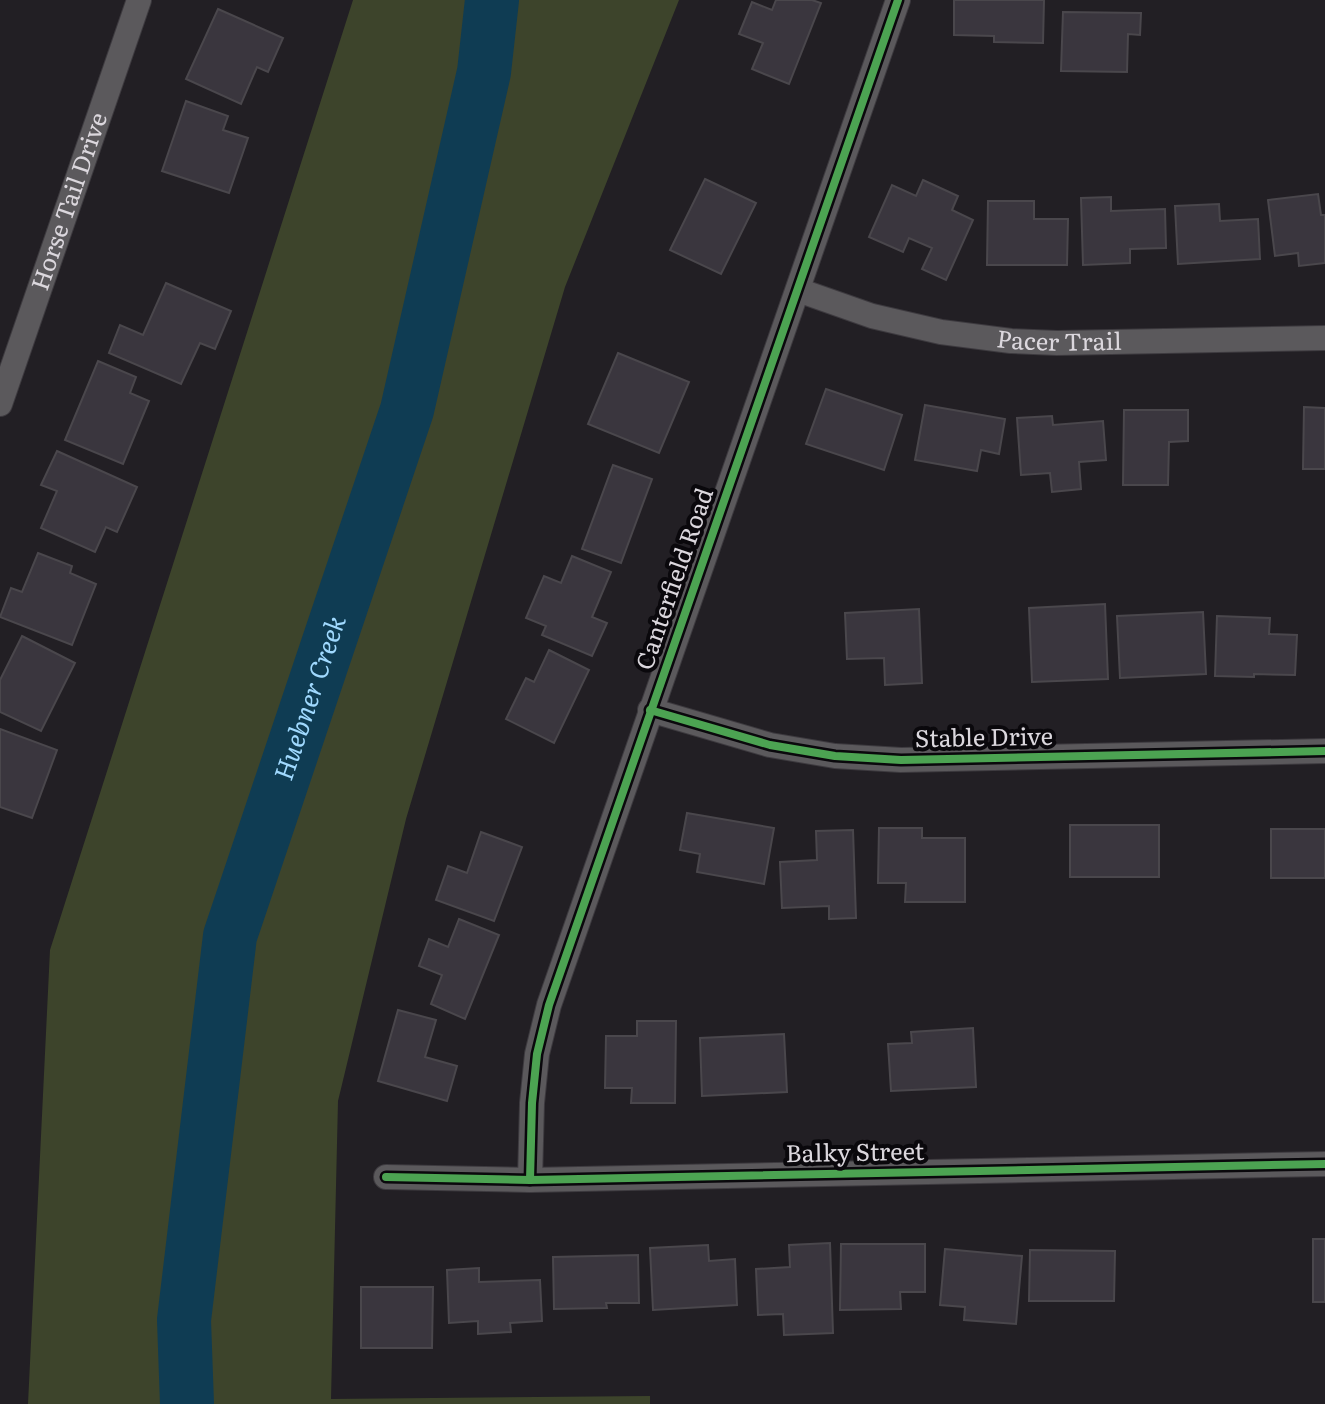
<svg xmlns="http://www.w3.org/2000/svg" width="1325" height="1404" viewBox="0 0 1325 1404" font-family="Literata,serif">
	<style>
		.green { fill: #3d442b }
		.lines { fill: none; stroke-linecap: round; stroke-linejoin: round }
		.river { stroke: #0f3c53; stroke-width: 54 }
		.building { fill: #3a363e; stroke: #4a474c; stroke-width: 2 }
		.minor-casing { stroke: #3d3a3f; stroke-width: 26 }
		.minor { stroke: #5b595c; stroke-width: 24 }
		.cycleway-casing { stroke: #0a080c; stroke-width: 13 }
		.cycleway { stroke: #4ca352; stroke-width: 8 }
		.labels { text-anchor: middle; stroke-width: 8; stroke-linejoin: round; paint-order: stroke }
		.street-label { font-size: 24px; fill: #dbd7dd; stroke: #0a080c }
		.water-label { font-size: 26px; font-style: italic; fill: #a0d9fe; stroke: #0a080c }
	</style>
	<rect width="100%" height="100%" fill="#221f24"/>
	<path class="green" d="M353,0H679L565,287L406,819L338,1101L331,1399L650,1396V1404H28L50,950Z"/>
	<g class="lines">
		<path class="river" id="s1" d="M187,1404L184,1320L230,936L407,410L484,72L492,0"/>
	</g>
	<g class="building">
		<path d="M776,0H812L821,3L789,84L752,69L763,43L739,34L752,2L772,10Z"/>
		<path d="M954,0H1044L1043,43L994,42V36L954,35Z"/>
		<path d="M218,9L283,38L268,72L257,67L241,104L186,79Z"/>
		<path d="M1063,12L1141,13L1140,35L1128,34L1127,72L1061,71Z"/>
		<path d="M186,101L228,116L223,130L248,138L229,193L162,171Z"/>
		<path d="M705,179L756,203L721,274L670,250Z"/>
		<path d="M923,180L958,196L952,210L973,220L946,280L922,269L932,248L909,238L903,252L869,237L892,185L916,196Z"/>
		<path d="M1318,194L1321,215H1325V263L1299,266L1298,253L1275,256L1268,200Z"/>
		<path d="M1111,197V211L1165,209L1166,248L1130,249V263L1083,265L1081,198Z"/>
		<path d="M988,201H1034V219H1068L1067,265H987Z"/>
		<path d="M1219,204L1220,221L1258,219L1260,259L1178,264L1175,206Z"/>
		<path d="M166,283L231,311L215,349L200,343L181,384L109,353L120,325L143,335Z"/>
		<path d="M618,353L689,382L659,453L588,424Z"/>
		<path d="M98,361L136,377L130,393L149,401L123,464L65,440Z"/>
		<path d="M826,389L902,415L884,470L806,444Z"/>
		<path d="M925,405L1005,419L999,454L981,450L977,471L915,460Z"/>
		<path d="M1304,407L1325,408V469H1303Z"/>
		<path d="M1124,410H1188V441L1169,442L1168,485H1123Z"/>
		<path d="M1052,416L1053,425L1103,421L1106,460L1079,462L1081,489L1052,492L1050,473L1021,475L1017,418Z"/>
		<path d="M57,451L137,487L117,532L106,527L95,552L41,528L57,491L41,485Z"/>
		<path d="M613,465L652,479L621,563L582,549Z"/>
		<path d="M38,553L72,566L70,573L96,584L72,645L0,617L11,588L22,592Z"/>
		<path d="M572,556L611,572L592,617L607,623L592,656L542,635L546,626L526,618L544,576L561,583Z"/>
		<path d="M1105,604L1108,679L1032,682L1029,608Z"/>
		<path d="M919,609L922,683L885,685L884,658L847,659L845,613Z"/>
		<path d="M1203,612L1206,674L1120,678L1117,616Z"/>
		<path d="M1217,616L1270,618L1269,634L1297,635L1295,675L1254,674V677L1215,676Z"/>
		<path d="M22,636L75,663L41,731L0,712V680Z"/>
		<path d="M549,650L589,670L554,743L506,719L526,678L534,682Z"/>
		<path d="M0,729L57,750L32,818L0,807Z"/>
		<path d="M687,813L774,828L764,884L697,872L700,854L680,850Z"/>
		<rect x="1070" y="825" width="89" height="52"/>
		<path d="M879,828H922V838H965V902H905L906,883H878Z"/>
		<rect x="1271" y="829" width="54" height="49"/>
		<path d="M853,830L856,918L829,919V906L782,908L780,862L817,860L816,831Z"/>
		<path d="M481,832L522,847L494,921L436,900L448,866L467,873Z"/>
		<path d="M459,919L499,935L465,1019L431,1004L442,975L419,966L429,939L448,947Z"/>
		<path d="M398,1010L436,1020L425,1057L457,1066L447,1101L378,1081Z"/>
		<path d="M637,1021H676L675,1103H631L632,1088H605L606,1036H637Z"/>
		<path d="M973,1028L976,1087L891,1091L888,1044L912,1043L911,1032Z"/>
		<path d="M784,1034L787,1092L702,1096L700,1038Z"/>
		<rect x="1313" y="1239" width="12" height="63"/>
		<path d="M830,1243L833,1333L784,1335L783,1314L758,1315L756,1269L790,1267L789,1245Z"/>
		<path d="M841,1244H925V1292H900L901,1309L840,1310Z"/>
		<path d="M708,1245L709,1261L735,1259L737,1305L653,1310L650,1248Z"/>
		<path d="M945,1249L1022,1256L1016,1324L964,1320L965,1307L940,1305Z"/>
		<path d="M1030,1250L1115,1251L1114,1301H1029Z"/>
		<path d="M638,1255L639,1303H606L607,1308L554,1309L553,1257Z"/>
		<path d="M479,1268V1282L540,1280L542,1321L510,1323L511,1332L478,1334V1321L449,1323L447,1270Z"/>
		<path d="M361,1287H433L432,1348H361Z"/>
	</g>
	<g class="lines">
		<g class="minor-casing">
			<g id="minor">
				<path id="s2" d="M798,290L872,316L941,332L1011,341L1057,343L1325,338"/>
				<path id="s3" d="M0,404L139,0"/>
				<path d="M650,710L770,745L835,756L901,760L1325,751"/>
				<path d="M386,1177L530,1180L1325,1164"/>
				<path d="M530,1180L532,1103L537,1054L549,1005C664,669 783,335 898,0"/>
			</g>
		</g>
		<use href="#minor" class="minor"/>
		<g class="cycleway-casing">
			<g id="cycleway">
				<path d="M650,710L770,745L835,756L901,760L1325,751"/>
				<path d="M386,1177L530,1180L1325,1164"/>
				<path d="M530,1180L532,1103L537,1054L549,1005C664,669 783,335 898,0"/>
			</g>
		</g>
		<use href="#cycleway" class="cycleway"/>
	</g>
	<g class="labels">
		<g class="street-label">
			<text dy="8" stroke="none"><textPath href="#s3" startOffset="214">Horse Tail Drive</textPath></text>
			<text dy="8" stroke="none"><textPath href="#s2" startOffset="268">Pacer Trail</textPath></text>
			<text transform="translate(675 579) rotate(-71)" y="8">Canterfield Road</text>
			<text transform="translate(984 738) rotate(-1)" y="8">Stable Drive</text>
			<text transform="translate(855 1153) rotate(-1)" y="8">Balky Street</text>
		</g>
		<g class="water-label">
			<text dy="9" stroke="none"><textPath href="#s1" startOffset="722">Huebner Creek</textPath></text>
		</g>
	</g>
</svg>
